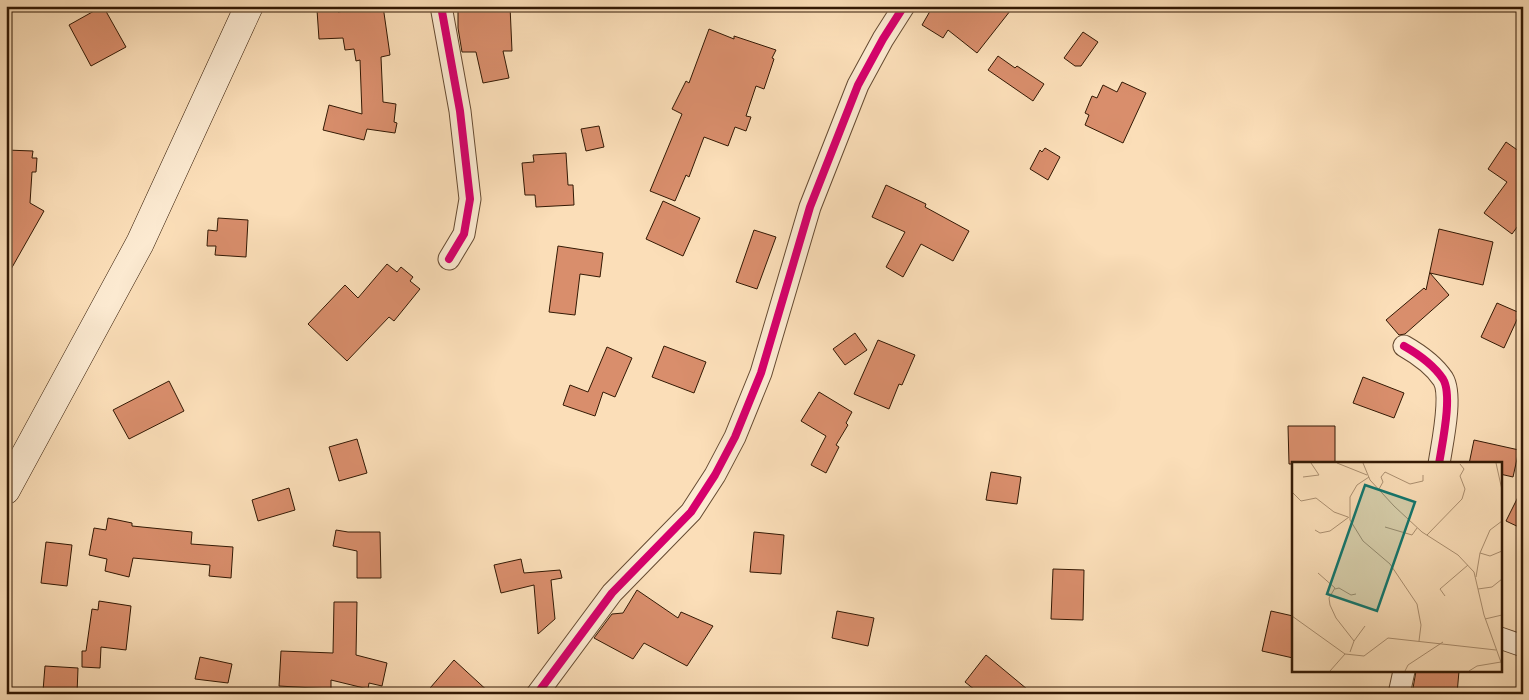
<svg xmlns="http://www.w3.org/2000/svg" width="1529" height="700" viewBox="0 0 1529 700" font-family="Alegreya,serif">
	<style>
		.building { fill: #d98e6c; stroke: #331904 }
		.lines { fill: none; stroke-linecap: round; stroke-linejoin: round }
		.minor-casing { stroke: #654a31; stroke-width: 23 }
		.secondary-casing { stroke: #331904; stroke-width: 29 }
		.minor { stroke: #fcead1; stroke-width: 21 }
		.secondary { stroke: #fcead1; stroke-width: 28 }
		.cycleway-casing { stroke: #fcead1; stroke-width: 11 }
		.cycleway { stroke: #d6006c; stroke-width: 8 }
		.inset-road { fill: none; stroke: #ab8f70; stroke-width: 1 }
		.view { fill: #0f766e; fill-opacity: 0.15; stroke: #0f766e; stroke-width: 2.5 }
		.inset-edge { fill: none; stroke: #331904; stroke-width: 2.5 }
	</style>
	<rect width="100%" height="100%" fill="#fbdeb8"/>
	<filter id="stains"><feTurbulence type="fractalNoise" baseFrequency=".004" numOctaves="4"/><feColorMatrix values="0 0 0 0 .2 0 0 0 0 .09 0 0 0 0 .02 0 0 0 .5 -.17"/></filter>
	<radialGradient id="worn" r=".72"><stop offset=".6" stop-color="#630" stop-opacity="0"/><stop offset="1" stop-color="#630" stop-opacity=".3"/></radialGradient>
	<g class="building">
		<path d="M103,6L126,47L91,66L69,25Z"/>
		<path d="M374,6H383L390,55L381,57L383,102L396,104L394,122L397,123L395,133L367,129L364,140L323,130L329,105L362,114L360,60L356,61L354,49L345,50L343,38L319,39L317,10L337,9L338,12Z"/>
		<path d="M493,6H510L512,51H503L509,78L483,83L476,52H462L458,28V9H493Z"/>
		<path d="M933,6H1014L977,53L948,30L943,38L922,25Z"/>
		<path d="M709,29L734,39V36L776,50L772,58L774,59L764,89L756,86L746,116L751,117L746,131L735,127L728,146L704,137L689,177L686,175L675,201L650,191L682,114L672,109L686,81L689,83Z"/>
		<path d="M1083,32L1098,42L1081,66H1075L1064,58Z"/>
		<path d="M998,56L1015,68L1017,66L1044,84L1033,101L988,70Z"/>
		<path d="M1122,82L1146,93L1123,143L1085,125L1089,115L1085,113L1092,96L1097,98L1103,85L1117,92Z"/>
		<path d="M599,126L604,147L586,151L581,129Z"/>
		<path d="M1506,142L1523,154V219L1512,234L1484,213L1507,182L1488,169Z"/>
		<path d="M1045,148L1060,157L1048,180L1030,169L1040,150L1042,152Z"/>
		<path d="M6,150L33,151L32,158H37L36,172H32L30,203L44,211L6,278Z"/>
		<path d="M566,153L568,185H573L574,205L536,207L535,195H525L522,163L534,162L533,155Z"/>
		<path d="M886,185L926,204L925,207L969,231L953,261L921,244L903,277L886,267L905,232L872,217Z"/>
		<path d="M663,201L700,218L683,256L646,239Z"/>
		<path d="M218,218L248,220L246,257L215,255L216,246H207L208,230L217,231Z"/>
		<path d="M1439,229L1493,242L1483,285L1430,273L1449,295L1405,334L1399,335L1386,320L1424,288L1426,290Z"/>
		<path d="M754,230L776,237L757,289L736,282Z"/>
		<path d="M558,246L603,253L600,277L580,274L575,315L549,312Z"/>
		<path d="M387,264L397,272L401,267L413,277L410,281L420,289L394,321L389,317L347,361L308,324L345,285L358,298Z"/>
		<path d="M1497,303L1520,313L1504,348L1481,337Z"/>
		<path d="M855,333L867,350L845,365L833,349Z"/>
		<path d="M878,340L915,355L902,385L899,384L889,409L854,394Z"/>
		<path d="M664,346L706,362L694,393L652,377Z"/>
		<path d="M607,347L632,358L615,397L603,392L595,416L563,405L570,385L588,392Z"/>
		<path d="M1363,377L1404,393L1394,418L1353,403Z"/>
		<path d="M169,381L184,411L129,439L113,410Z"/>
		<path d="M819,392L852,412L846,423L848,425L836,445L839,447L826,473L811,465L826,436L801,421Z"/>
		<path d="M1288,426H1335V464H1289Z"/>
		<path d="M357,439L367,473L339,481L329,447Z"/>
		<path d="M1474,440L1519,450L1513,477L1500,474V464H1469Z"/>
		<path d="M991,472L1021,477L1017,504L986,500Z"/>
		<path d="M1523,487V529L1506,521Z"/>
		<path d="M289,488L295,510L258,521L252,500Z"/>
		<path d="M108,518L132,523V526L192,532L191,544L233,547L231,578L209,576L210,565L133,558L129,577L105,571L107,559L89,555L94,528L106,530Z"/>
		<path d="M336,530L348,532H380L381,578H357V551L333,546Z"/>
		<path d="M754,532L784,535L781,574L750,572Z"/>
		<path d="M46,542L72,545L67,586L41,583Z"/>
		<path d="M521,559L524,573L560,570L562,578L551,580L555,619L538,634L534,585L501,593L494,565Z"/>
		<path d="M1053,569L1084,570L1083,620L1051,619Z"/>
		<path d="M637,590L678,618L681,612L713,626L687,666L644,643L633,659L594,638L612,614L623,613Z"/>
		<path d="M99,601L131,606L126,650L101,647L100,668L82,667V651H86L92,609L98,610Z"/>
		<path d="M334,602H357L356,655L387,663L382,686L369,683L368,689L331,680V689L279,686L281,651L333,653Z"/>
		<path d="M837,611L874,618L868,646L832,638Z"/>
		<path d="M1271,611L1293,616V658L1262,651Z"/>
		<path d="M986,655L1033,694H980L965,682Z"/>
		<path d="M200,657L232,664L228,683L195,679Z"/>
		<path d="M454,660L491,694H425Z"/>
		<path d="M45,666L78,668L77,694L43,691Z"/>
		<path d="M1416,671H1459L1457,694H1412Z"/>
	</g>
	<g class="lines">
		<g class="minor-casing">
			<g id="minor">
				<path d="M441,6L460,111L470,199L464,234L449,259"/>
				<path d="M1404,346C1418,354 1433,364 1443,379C1453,395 1442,444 1439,464"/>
				<path d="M1500,638L1523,646"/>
				<path d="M537,694L612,593L691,512L715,475L735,437L761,373L810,207L858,85L883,39L904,6"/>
				<path d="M1399,694L1404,671"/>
			</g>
		</g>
		<g class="secondary-casing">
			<path id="secondary" d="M6,490L140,243L249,6"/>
		</g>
		<use href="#minor" class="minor"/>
		<use href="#secondary" class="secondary"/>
		<g class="cycleway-casing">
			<g id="cycleway">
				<path d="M441,6L460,111L470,199L464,234L449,259"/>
				<path d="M1404,346C1418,354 1433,364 1443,379C1453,395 1442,444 1439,464"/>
				<path d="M537,694L612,593L691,512L715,475L735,437L761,373L810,207L858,85L883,39L904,6"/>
			</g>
		</g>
		<use href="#cycleway" class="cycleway"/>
	</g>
	<g transform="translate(1292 462)">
		<rect width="210" height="210" fill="#fbdeb8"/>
		<path class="inset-road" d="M45,1L75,13M71,1L78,18L102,44L130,70L166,93L182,110L192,153L210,203M204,1L210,28M11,15L27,13L19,1M77,15L65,23L58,35V58L71,79L98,102L125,142L129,163L127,179M87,27L91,20L89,15L93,10L118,22L131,19V13M0,30L9,39L24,36L42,50L56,55M93,65L120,73L125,66M23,68L28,71L38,69L57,55M135,73L170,37L173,27L168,14L172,7L168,2M188,91L198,94L210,89M26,111L43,126L37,136L38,143L44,156L62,179L58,190M184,115L188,91L198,68L210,59M43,127L47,126L59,133L64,132M186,127L200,125L210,117M153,134L148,127L176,103M0,154L53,192M193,157L210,153M62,179L73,164M38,209L53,192L72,194L96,176L204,188M113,209L116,203L151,180M177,209L185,204L209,200"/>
		<path class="view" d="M73,23L123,40L85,149L35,132Z"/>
		<rect width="210" height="210" class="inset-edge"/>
	</g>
	<rect width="1529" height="700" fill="none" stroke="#fbdeb8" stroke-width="25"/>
	<rect x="8" y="8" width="1514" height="685" fill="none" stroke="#331904" stroke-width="2.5"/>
	<rect x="12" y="12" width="1504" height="675" fill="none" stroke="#331904"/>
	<rect width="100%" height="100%" filter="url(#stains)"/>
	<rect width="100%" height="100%" fill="url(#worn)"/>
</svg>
